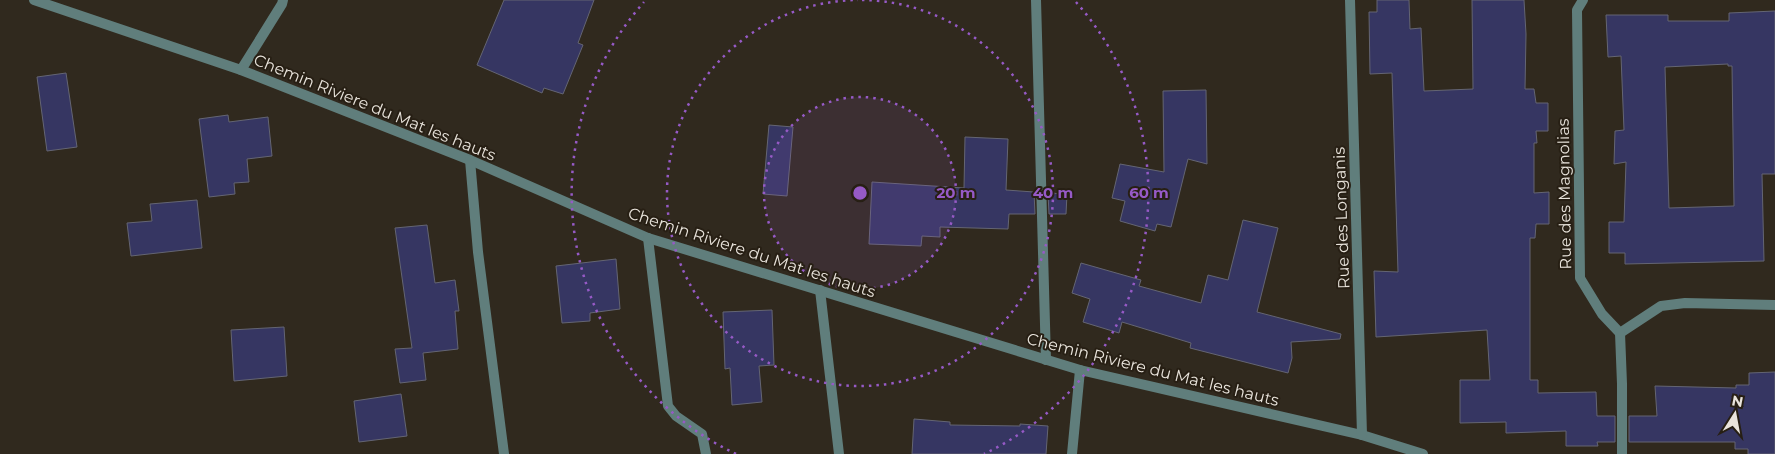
<svg xmlns="http://www.w3.org/2000/svg" width="1775" height="454" viewBox="0 0 1775 454" font-family="Montserrat,sans-serif">
	<style>
		.building { fill: #363662; stroke: #646573; fill-rule: evenodd }
		.lines { fill: none; stroke-linecap: round; stroke-linejoin: round }
		.service { stroke: #607e7c; stroke-width: 10 }
		.minor { stroke: #607e7c; stroke-width: 10 }
		.ring { fill: none; stroke: #965ac6; stroke-width: 2.5; stroke-dasharray: 2.5 5 }
		.labels { text-anchor: middle; stroke-width: 4; stroke-linejoin: round; paint-order: stroke }
		.street-label { font-size: 16px; fill: #e9e4dc; stroke: #271f14 }
		.centre { fill: #965ac6; stroke: #271f14; stroke-width: 2.5 }
		.ring-label { font-size: 15px; text-anchor: middle; font-weight: bold; fill: #965ac6; stroke: #271f14; stroke-width: 4; stroke-linejoin: round; paint-order: stroke }
	</style>
	<rect width="100%" height="100%" fill="#30291e"/>
	<g class="building">
		<path d="M504,0H594L578,43L583,45L563,94L544,88L542,93L477,65Z"/>
		<path d="M1377,0H1409L1410,29L1421,28L1424,91L1473,89L1472,0H1524L1526,34L1525,89H1534L1536,103H1548V131H1536L1537,143H1534V193L1549,192V224H1536L1535,238H1530V380H1538V393L1596,392L1597,416H1615V442H1597L1598,446H1566V431L1506,433V422L1460,423V380H1490L1487,330L1376,337L1374,271L1398,272L1392,73L1370,74L1369,12H1377Z"/>
		<path d="M1775,11V174H1762L1764,261L1625,264V253H1609V222H1624L1626,162L1614,164L1615,131L1624,130L1621,56L1608,57L1606,15H1668V21H1729V13ZM1728,64V66H1732L1734,206L1669,208L1665,67Z"/>
		<path d="M66,73L77,147L47,151L37,77Z"/>
		<path d="M1206,90L1207,164L1188,159L1171,227L1157,224L1155,231L1120,221L1125,201L1112,198L1120,164L1164,172L1163,91Z"/>
		<path d="M228,115L229,122L268,117L272,156L247,159L249,182L234,183L235,194L209,197L199,119Z"/>
		<path d="M769,125L793,127L787,196L763,194Z"/>
		<path d="M965,137L1008,139L1006,190L1034,192L1035,214H1009L1008,229L940,227V237L922,236L921,246L869,244L872,182L964,188Z"/>
		<path d="M1048,193L1067,194L1066,214H1049Z"/>
		<path d="M197,200L202,248L131,256L127,223L152,221L150,204Z"/>
		<path d="M1243,220L1278,228L1257,312L1341,334L1340,339L1291,342L1292,358L1288,373L1190,348L1191,343L1122,322L1119,333L1083,322L1090,299L1072,293L1081,263L1141,280L1139,286L1201,303L1208,275L1228,280Z"/>
		<path d="M427,225L435,283L455,280L459,311H455L458,349L423,353L426,380L400,383L395,349L412,348L395,228Z"/>
		<path d="M616,259L620,309L590,313V321L562,323L556,266Z"/>
		<path d="M772,310L774,365L759,366L762,402L732,405L730,368L725,369L723,312Z"/>
		<path d="M284,327L287,376L234,381L231,330Z"/>
		<path d="M1775,372V454H1748V449H1735V442H1629V416H1657L1655,386L1736,388V385H1749V373Z"/>
		<path d="M401,394L407,436L359,442L354,401Z"/>
		<path d="M914,419L950,422V425L1020,426V424L1048,426L1046,454H912Z"/>
	</g>
	<g class="lines">
		<path class="service" d="M241,70L282,4L283,0"/>
		<g class="minor">
			<path d="M34,0L241,70L470,160L648,238L1080,370L1362,435L1423,454"/>
			<path d="M1036,0L1046,360"/>
			<path d="M1350,0L1362,435"/>
			<path d="M1583,0L1577,10L1580,278L1602,314L1620,333L1661,306L1685,303L1775,305"/>
			<path d="M470,160L478,252L504,454"/>
			<path d="M648,238L668,406L676,416L702,434L706,454"/>
			<path d="M820,290L839,454"/>
			<path d="M1620,333L1622,384V454"/>
			<path d="M1072,454L1080,370"/>
		</g>
	</g>
	<circle cx="860" cy="193" r="96" fill="#965ac6" fill-opacity=".12"/>
	<g class="ring">
		<circle cx="860" cy="193" r="96"/>
		<path d="M862 0A193 193 0 1 1 858 0"/>
		<path d="M736 454A289 289 0 0 1 644 2M1076 2A289 289 0 0 1 984 454"/>
	</g>
	<g class="labels">
		<g class="street-label">
			<text transform="translate(375 107) rotate(22)" y="6">Chemin Riviere du Mat les hauts</text>
			<text transform="translate(1564 194) rotate(-91)" y="6">Rue des Magnolias</text>
			<text transform="translate(1341 218) rotate(-92)" y="6">Rue des Longanis</text>
			<text transform="translate(752 252) rotate(18)" y="6">Chemin Riviere du Mat les hauts</text>
			<text transform="translate(1153 369) rotate(14)" y="6">Chemin Riviere du Mat les hauts</text>
		</g>
	</g>
	<circle cx="860" cy="193" r="8" class="centre"/>
	<g class="ring-label">
		<text x="956" y="198">20 m</text>
		<text x="1053" y="198">40 m</text>
		<text x="1149" y="198">60 m</text>
	</g>
	<g transform="translate(1735 414) rotate(11)" stroke="#271f14" stroke-width="4" paint-order="stroke">
	<path d="M0-4L9 19L0 12L-9 19Z" fill="#e9e4dc"/>
	<text y="-8" font-size="14" font-weight="bold" text-anchor="middle" fill="#e9e4dc">N</text>
	</g>
</svg>
